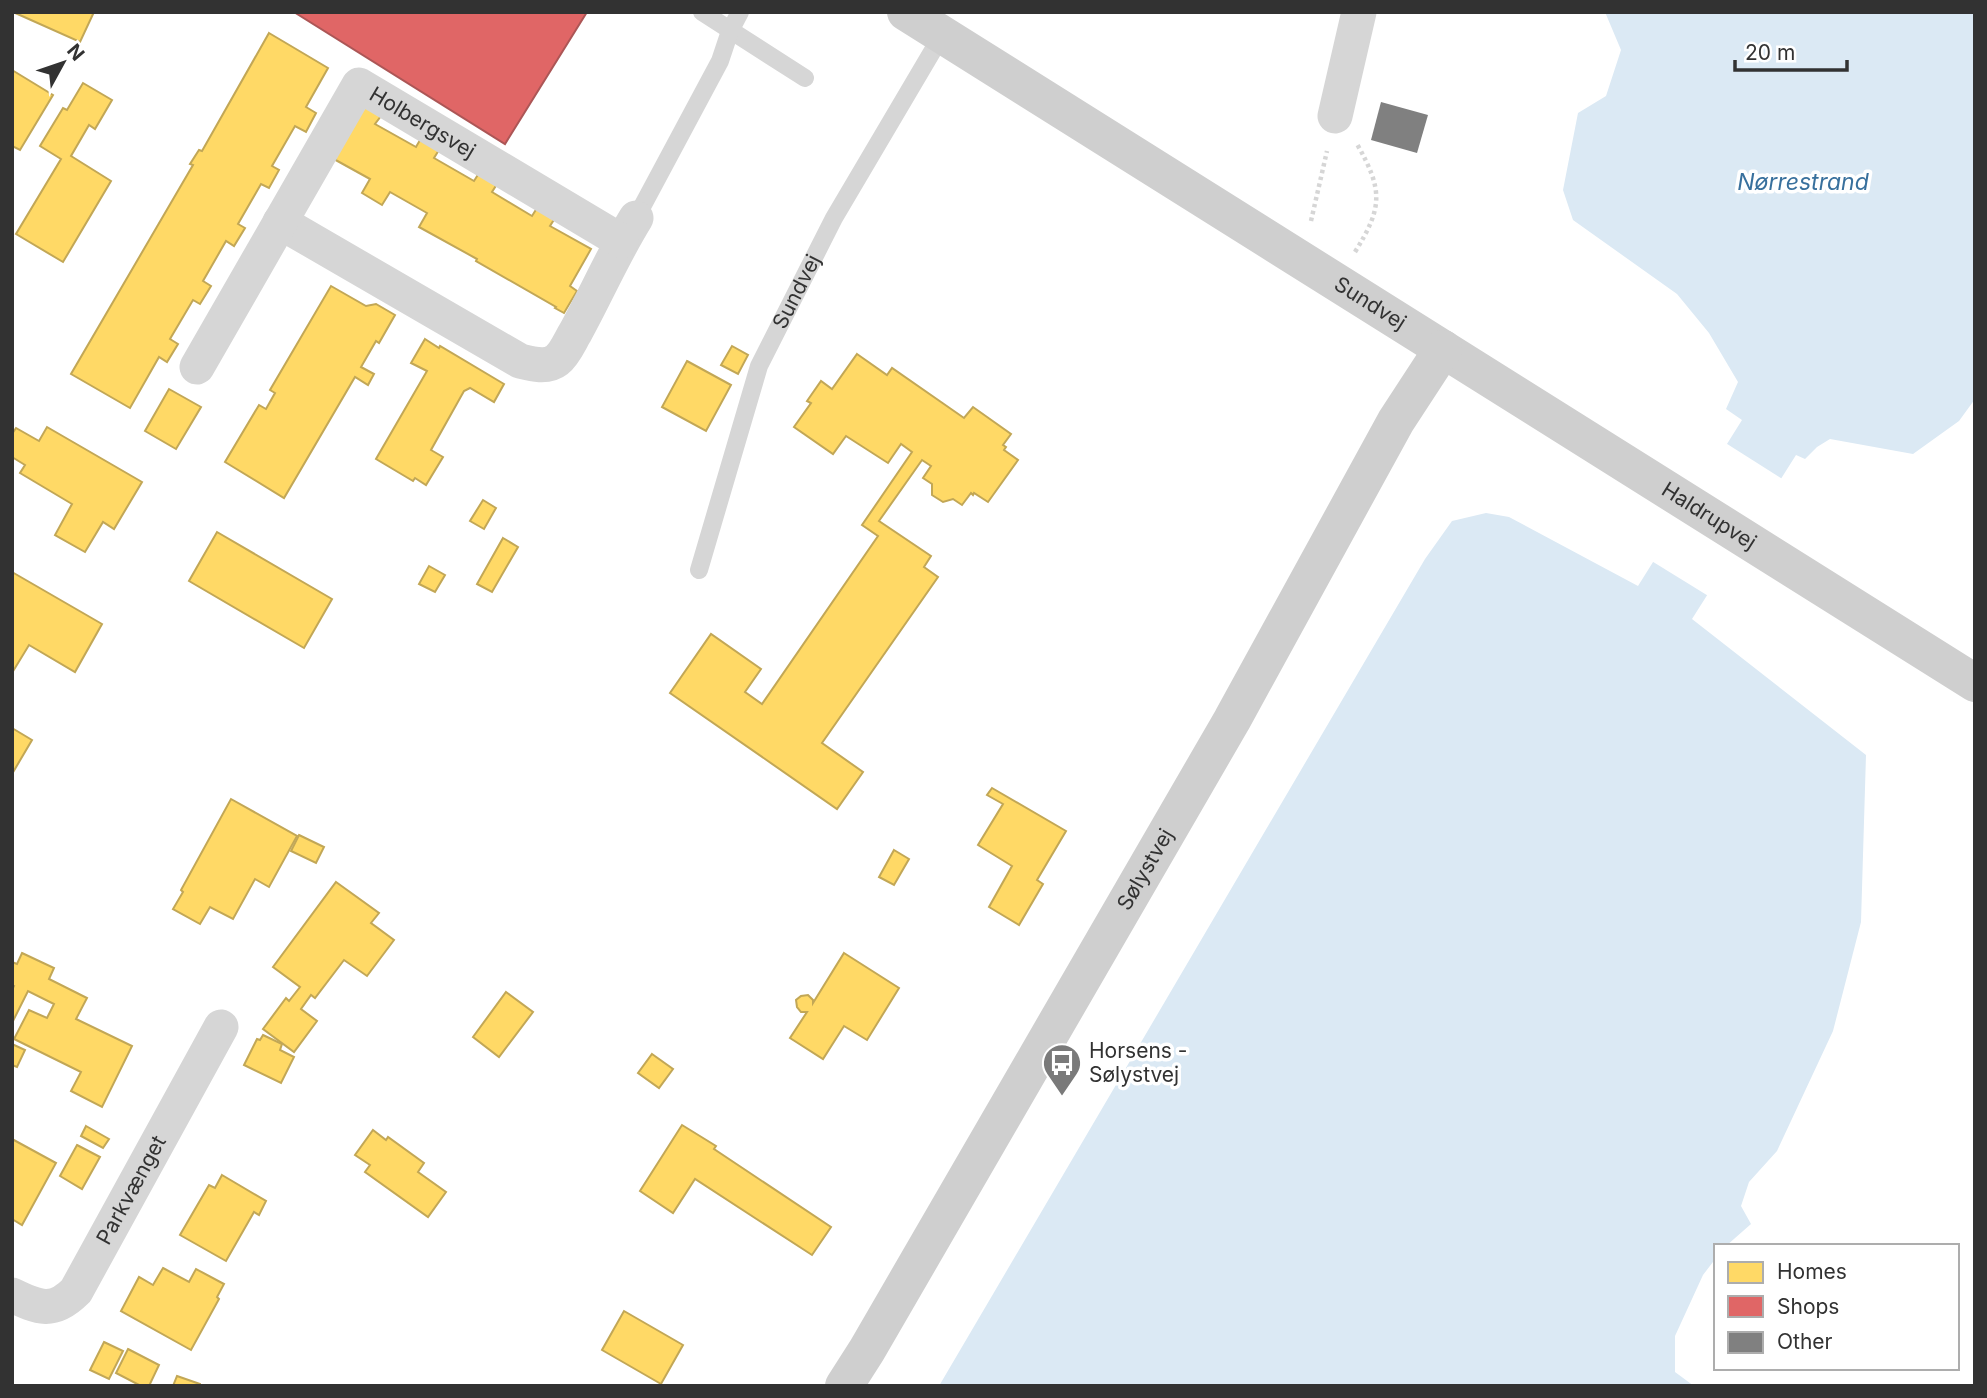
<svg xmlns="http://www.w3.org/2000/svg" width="1987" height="1398" viewBox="0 0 1987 1398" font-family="Inter,sans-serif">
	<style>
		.water { fill: #dbe9f4 }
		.pier { fill: #fff }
		.homes { fill: #ffd966; stroke: #c2a756; stroke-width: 2 }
		.shops { fill: #e06666; stroke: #ac5656; stroke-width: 2 }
		.building { fill: #808080 }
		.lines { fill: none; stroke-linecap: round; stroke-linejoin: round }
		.path { stroke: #d6d6d6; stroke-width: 4.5; stroke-dasharray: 3.5 3.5; stroke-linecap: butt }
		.lane { stroke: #d6d6d6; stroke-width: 18 }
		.street { stroke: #d6d6d6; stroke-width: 35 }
		.secondary { stroke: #cfcfcf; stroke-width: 38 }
		.labels { text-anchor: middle; stroke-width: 7; stroke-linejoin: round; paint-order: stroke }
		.street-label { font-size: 21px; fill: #323232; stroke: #fff }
		.poi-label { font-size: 21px; fill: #323232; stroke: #fff; text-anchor: start }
		.water-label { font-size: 23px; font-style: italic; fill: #38709d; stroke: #fff }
	</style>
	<rect width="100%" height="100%" fill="#fff"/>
	<path class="water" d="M1605,12H1975V399L1959,421L1913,454L1830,439L1817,447L1805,459L1796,455L1692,619L1866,755L1861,922L1833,1031L1777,1151L1749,1182L1741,1206L1751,1224L1726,1246H1716V1258L1703,1275L1675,1336V1372L1694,1386H939L1425,559L1452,521L1486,513L1509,517L1638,586L1742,420L1726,409L1738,382L1709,333L1677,294L1573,220L1563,190L1578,113L1606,96L1621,50Z"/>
	<path class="pier" d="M1724,442L1784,480L1710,597L1650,560Z"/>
	<g class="homes">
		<path d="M13,12H94L80,42Z"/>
		<path d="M269,33L328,68L306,107L316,113L306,132L295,126L272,166L279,170L269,188L261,184L238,224L245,228L234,246L226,241L203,281L211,286L200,304L193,300L170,339L178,344L167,362L159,357L130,408L71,374L193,165L190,164L199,150L202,151Z"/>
		<path d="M12,70L53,95L20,150L12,146Z"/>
		<path d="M83,83L112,100L95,129L89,125L71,156L111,181L63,262L16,234L61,159L40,146L63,108L67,110Z"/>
		<path d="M363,105L381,116L375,124L416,147L420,140L439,150L434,158L474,181L479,173L497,184L492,192L532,216L537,208L555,218L550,226L591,249L570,286L577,291L564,313L555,308L556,307L476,261L477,259L419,227L427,213L390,192L382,205L362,193L370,179L332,158Z"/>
		<path d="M331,286L366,306L376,304L395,315L379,343L376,341L361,367L374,374L368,385L355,377L284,498L225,462L259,405L266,409L275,393L270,390Z"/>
		<path d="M425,339L439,348L440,346L504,384L494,402L470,388L464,391L431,450L443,457L426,485L415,478L413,481L376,459L427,371L411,363Z"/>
		<path d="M732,346L748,355L738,374L721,365Z"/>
		<path d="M857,354L887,375L892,368L964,418L973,407L1011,434L1003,445L1006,447L1004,450L1018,460L988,502L974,493L973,495L971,493L962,505L953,499L943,502L932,495V484L923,478L931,466L922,460L879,521L931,556L924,567L938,577L822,743L863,772L837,809L670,693L711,634L761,669L745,692L762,704L878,536L862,525L912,452L901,444L888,463L846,436L833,454L794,427L811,403L807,401L821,381L832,389Z"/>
		<path d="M687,361L731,385L706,431L662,407Z"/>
		<path d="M169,389L201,407L176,449L145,431Z"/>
		<path d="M47,427L142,482L114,529L103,522L85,552L55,535L72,504L20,473L25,465L12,457V434L16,428L39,441Z"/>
		<path d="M483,500L496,508L484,529L470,521Z"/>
		<path d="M217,532L332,599L304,648L189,581Z"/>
		<path d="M503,538L518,547L492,592L477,584Z"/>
		<path d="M429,566L445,575L435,592L419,584Z"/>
		<path d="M12,572L102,624L75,672L29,645L12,673Z"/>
		<path d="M12,728L32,740L12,774Z"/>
		<path d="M992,788L1066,831L1037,880L1043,884L1019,925L989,907L1012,866L978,845L1003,804L987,795Z"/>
		<path d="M231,799L297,836L269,887L255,879L233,919L210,907L200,924L173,909L183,892L181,890Z"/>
		<path d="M299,835L324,847L316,863L291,851Z"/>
		<path d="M894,850L909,859L894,885L879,877Z"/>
		<path d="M336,882L379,913L371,923L394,940L367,976L344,960L315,998L311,995L301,1009L317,1021L294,1052L263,1029L286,998L289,1001L300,987L273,967Z"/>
		<path d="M22,953L54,968L49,979L87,998L76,1019L132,1046L102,1107L71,1091L81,1072L14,1039L29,1010L47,1018L54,1004L28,991L12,1023V990L14,986L12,985V962L17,964Z"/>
		<path d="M844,953L899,988L867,1040L844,1026L823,1059L790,1038L807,1012H801L797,1007L796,1000L801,996L808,995L813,1000V1003Z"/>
		<path d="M506,992L533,1012L499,1057L473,1037Z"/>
		<path d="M263,1035L282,1044L280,1050L294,1057L281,1083L244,1065L257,1039L260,1040Z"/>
		<path d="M12,1044L25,1050L17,1067L12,1065Z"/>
		<path d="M652,1054L673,1069L659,1088L638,1073Z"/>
		<path d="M682,1125L716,1146L714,1149L831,1227L812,1255L695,1179L673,1213L640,1191Z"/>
		<path d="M86,1126L109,1139L103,1148L81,1136Z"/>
		<path d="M373,1130L386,1140L388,1137L424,1163L418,1172L446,1192L428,1217L365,1172L370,1165L355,1155Z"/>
		<path d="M12,1139L56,1163L22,1225L12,1219Z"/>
		<path d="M77,1145L100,1157L82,1189L60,1176Z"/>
		<path d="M222,1175L266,1201L259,1215L254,1212L226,1261L180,1235L209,1185L215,1188Z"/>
		<path d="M163,1268L189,1282L196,1269L224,1284L217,1297L219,1299L191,1350L121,1311L139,1277L153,1285Z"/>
		<path d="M624,1311L683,1345L661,1384L602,1350Z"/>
		<path d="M104,1342L123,1351L109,1379L90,1370Z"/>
		<path d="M128,1349L159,1365L149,1386H141L116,1373Z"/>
		<path d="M177,1376L200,1384V1386H173Z"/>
	</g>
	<path class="shops" d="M294,12H587L505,144Z"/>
	<path class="building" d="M1381,102L1428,115L1417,153L1371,140Z"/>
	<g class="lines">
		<g class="path">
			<path d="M1311,221L1327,151"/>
			<path d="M1355,252C1383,207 1383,190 1357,144"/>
		</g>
		<g class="lane">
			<path d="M702,12L805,78"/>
			<path d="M636,218L720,61L730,31L740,12"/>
			<path id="s1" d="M699,570L759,366L834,218L942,35"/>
		</g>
		<g class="street">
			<path d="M1335,116L1359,12"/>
			<path d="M280,222L520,361C532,364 547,368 557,360C565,354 570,341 575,333C596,295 613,255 636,218"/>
			<path id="s2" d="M197,367L359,85L621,241"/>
			<path id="s3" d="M12,1295C39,1308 53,1314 76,1291L221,1027"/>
		</g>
		<g class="secondary">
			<path id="s4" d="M906,12L1975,683"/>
			<path id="s5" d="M844,1386L867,1350L1232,720L1396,421L1443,349"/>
		</g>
	</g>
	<defs>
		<g id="bus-pin" transform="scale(2.0125)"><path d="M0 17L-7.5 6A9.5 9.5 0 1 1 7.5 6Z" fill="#7a7a7a" stroke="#fff"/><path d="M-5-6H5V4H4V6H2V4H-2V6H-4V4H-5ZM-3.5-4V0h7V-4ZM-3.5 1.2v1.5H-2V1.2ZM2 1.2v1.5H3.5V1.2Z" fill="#fff"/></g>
	</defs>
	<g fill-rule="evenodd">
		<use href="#bus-pin" x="1062" y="1063"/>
	</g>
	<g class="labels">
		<g class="street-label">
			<text dy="7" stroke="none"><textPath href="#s2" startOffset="399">Holbergsvej</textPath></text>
			<text dy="7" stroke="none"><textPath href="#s1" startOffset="296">Sundvej</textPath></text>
			<text dy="7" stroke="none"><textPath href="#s4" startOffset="548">Sundvej</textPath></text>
			<text dy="7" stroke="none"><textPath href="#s4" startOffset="948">Haldrupvej</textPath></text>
			<text dy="7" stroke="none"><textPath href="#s5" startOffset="598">Sølystvej</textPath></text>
			<text dy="7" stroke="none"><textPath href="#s3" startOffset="186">Parkvænget</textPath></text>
		</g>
		<g class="poi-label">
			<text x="1089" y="1058">Horsens -<tspan x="1089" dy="24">Sølystvej</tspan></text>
		</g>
		<g class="water-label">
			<text x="1803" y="190">Nørrestrand</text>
		</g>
	</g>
	<rect width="1987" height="1398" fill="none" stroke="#323232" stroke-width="28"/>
	<rect x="1714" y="1244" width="245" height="126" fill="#ffffff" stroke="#adadad" stroke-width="2"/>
	<rect x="1728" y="1262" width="35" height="21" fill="#ffd966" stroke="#adadad" stroke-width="2"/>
	<text x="1777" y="1279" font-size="21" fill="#323232">Homes</text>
	<rect x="1728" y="1296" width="35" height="21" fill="#e06666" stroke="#adadad" stroke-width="2"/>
	<text x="1777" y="1314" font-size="21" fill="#323232">Shops</text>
	<rect x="1728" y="1332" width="35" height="21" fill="#808080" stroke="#adadad" stroke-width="2"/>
	<text x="1777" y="1349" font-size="21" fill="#323232">Other</text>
	<g transform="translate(63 63) rotate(50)" stroke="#ffffff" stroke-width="5" paint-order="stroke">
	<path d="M0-5L12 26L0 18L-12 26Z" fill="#323232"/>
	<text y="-10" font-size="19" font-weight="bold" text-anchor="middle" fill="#323232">N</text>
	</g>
	<path d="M1735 60v10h112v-10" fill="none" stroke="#323232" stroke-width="3.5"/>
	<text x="1745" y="60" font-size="21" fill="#323232" stroke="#ffffff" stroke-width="5" paint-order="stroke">20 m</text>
</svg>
